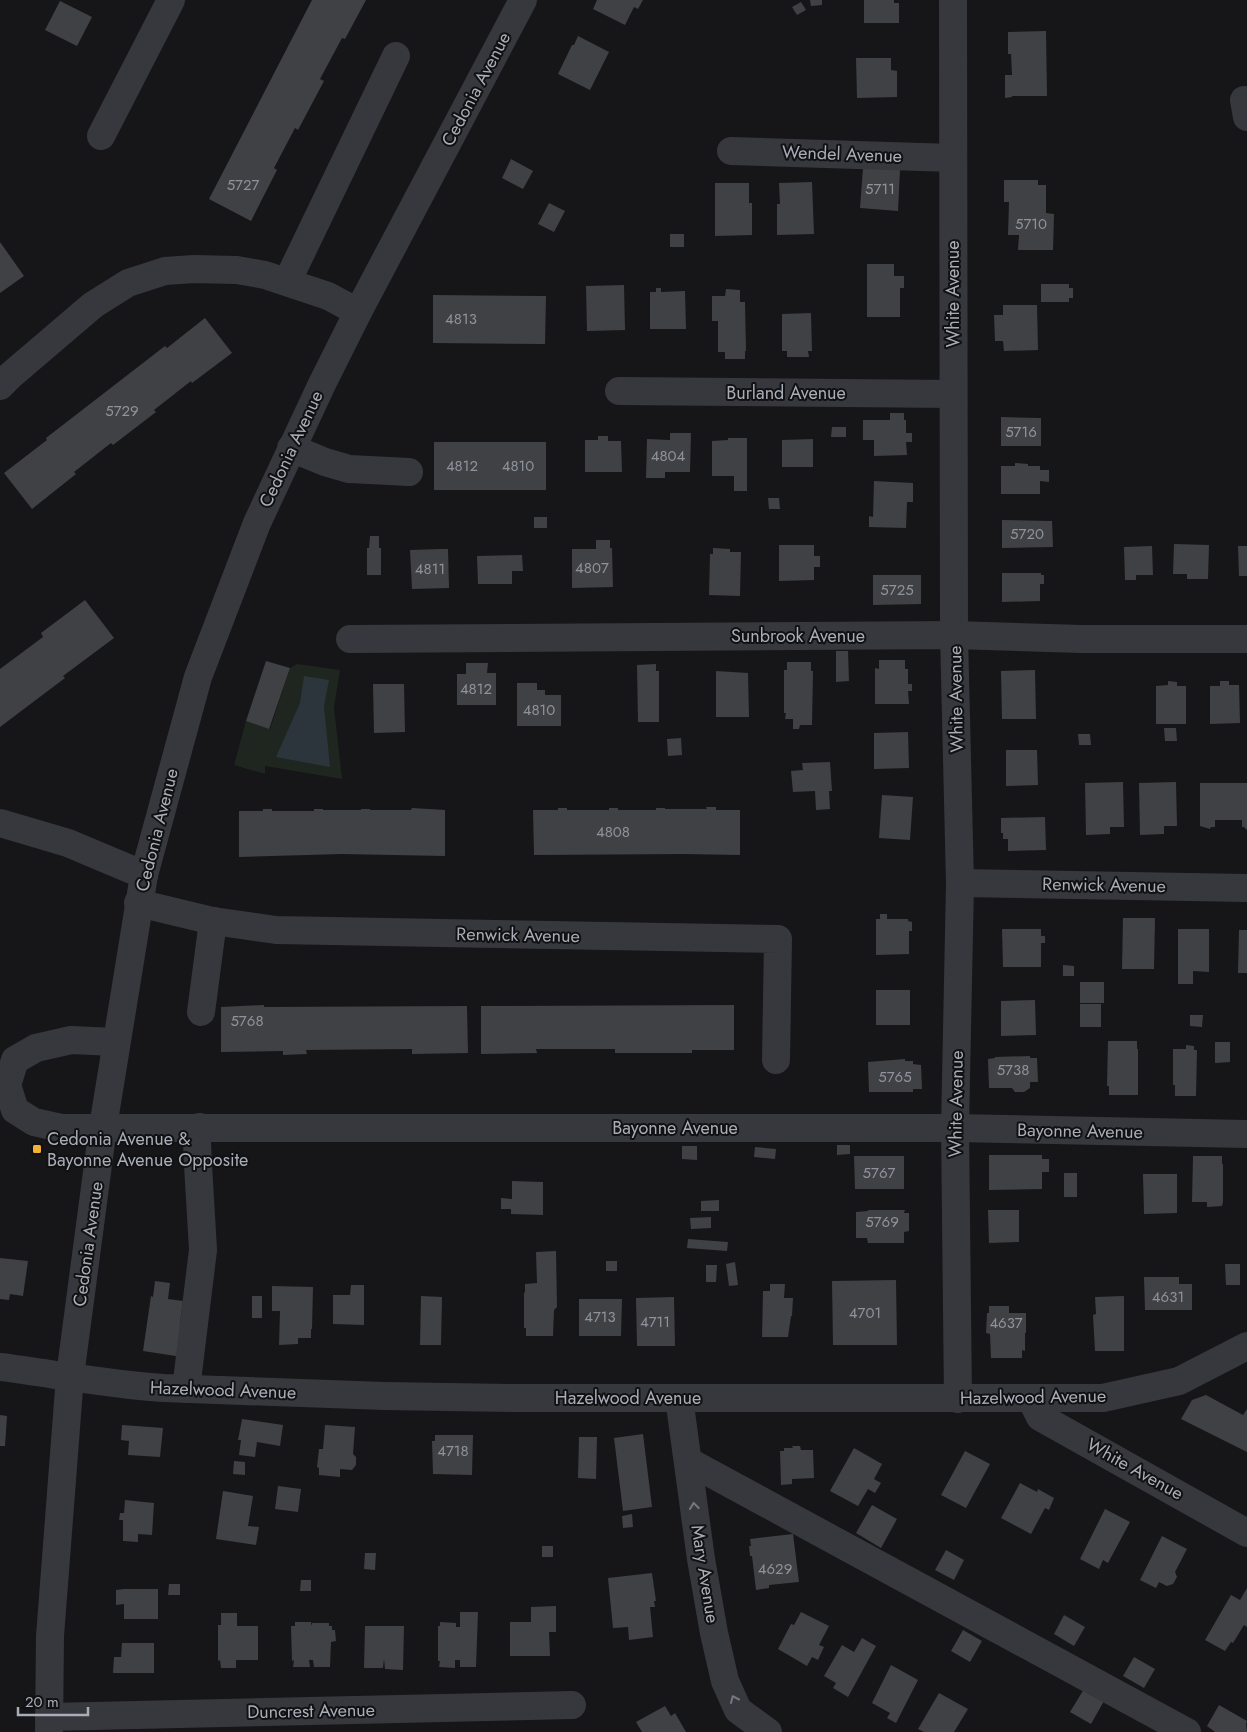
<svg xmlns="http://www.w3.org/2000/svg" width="1247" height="1732" viewBox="0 0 1247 1732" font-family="Jost,sans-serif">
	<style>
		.green { fill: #1e261f }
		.water { fill: #2c353c }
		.building { fill: #404145 }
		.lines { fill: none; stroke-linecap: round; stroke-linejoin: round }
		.minor { stroke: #37383d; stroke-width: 28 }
		.oneway { stroke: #757881 }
		.poi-dot { fill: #f2b134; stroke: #111113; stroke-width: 2 }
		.labels { text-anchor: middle; stroke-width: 4; stroke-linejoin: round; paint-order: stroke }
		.number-label { font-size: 15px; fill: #8e929b }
		.street-label { font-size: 18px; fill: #a8adb8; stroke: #111113 }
		.poi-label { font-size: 18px; fill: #a8adb8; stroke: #111113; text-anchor: start }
	</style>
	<rect width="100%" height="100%" fill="#161618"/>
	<path class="green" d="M297,664L340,670L334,707L342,779L265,766V774L234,765L246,721L270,729L290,668Z"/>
	<path class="water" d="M304,676L329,680L324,706L330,767L276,757L300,703Z"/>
	<g class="building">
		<path d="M312,0H366L345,39L342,38L320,79L324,81L298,130L295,128L274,168L277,170L251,221L209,199Z"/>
		<path d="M597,0H643L638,9L634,7L625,25L593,9Z"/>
		<path d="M810,0H822V5L811,6Z"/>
		<path d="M864,0H894V3H899V23H864Z"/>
		<path d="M60,1L92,17L77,46L45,30Z"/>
		<path d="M801,2L806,10L797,15L792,7Z"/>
		<path d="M1046,31L1047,96H1012V97L1005,98V75H1012L1011,54H1008V32Z"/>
		<path d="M578,36L609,52L590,90L558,74L572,45H574Z"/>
		<path d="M856,58H891V70L897,71V97L857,98Z"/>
		<path d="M511,159L533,171L523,189L502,178Z"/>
		<path d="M863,168L900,170L898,211L860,208Z"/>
		<path d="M1004,180H1038V185H1046V213L1054,214L1053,250H1018L1019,235H1008L1009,202H1004Z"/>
		<path d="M812,182L814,234L777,235V204H780L779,183Z"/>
		<path d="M715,183H749V203H752V235L715,236Z"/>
		<path d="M549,203L565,211L554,232L538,224Z"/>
		<rect x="670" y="234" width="14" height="13"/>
		<path d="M0,242L24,276L0,293Z"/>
		<path d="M867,264H894V276H904V288H900V317H867Z"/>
		<path d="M1041,284H1069V288H1073V298H1069V302H1041Z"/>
		<path d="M624,285L625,330L587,331L586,286Z"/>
		<path d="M656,288H661V292L685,291L686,329H650V292H656Z"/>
		<path d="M726,289L740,290V302H745L746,351H745V359H725V352H718V321H712V296H725Z"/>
		<path d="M433,295L546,296L545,344L433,343Z"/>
		<path d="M1003,305H1037L1038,350L1004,351L1003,341H995L994,315H1003Z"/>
		<path d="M811,313L812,351H808L809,357H787V351H782V314Z"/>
		<path d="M205,318L232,353L192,383L191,381L154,410L156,412L113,445L111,443L74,472L76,474L32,509L4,473L47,440L46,438L165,346L167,348Z"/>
		<path d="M890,413H904V420H906V433H912V442H906L907,455L874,456V440H863V420H890Z"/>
		<path d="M1001,417L1041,418V446H1001Z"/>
		<path d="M832,427H846V437H831Z"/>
		<path d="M670,433H691L690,472H665V478H646L647,439L670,440Z"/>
		<path d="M598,436H608V441H621L622,472H585V440H598Z"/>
		<path d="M728,438H747V491H734V476H712V441L728,440Z"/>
		<path d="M813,439V467H782V440Z"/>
		<rect x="434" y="442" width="112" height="48"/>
		<path d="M1015,463L1028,464V466H1040V470H1049V482L1040,481V494H1001V466H1015Z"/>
		<path d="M874,481L913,483V502H907L906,528L869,527V516L873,517Z"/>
		<path d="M768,498H779L780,509H769Z"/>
		<rect x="534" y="517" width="13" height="11"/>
		<path d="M1002,520L1052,521L1053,547L1002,548Z"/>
		<path d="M370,536H379V548H381V575H367V548H369Z"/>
		<path d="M596,540H610V548H612L613,587L572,588V549H596Z"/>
		<path d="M1174,544L1209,545L1208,579H1187V574H1173Z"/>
		<path d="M779,545H814V556H820V567H814V580L779,581Z"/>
		<path d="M1152,546L1153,575H1136V580H1125L1124,547Z"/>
		<path d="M1238,546H1247V576H1239Z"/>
		<path d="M713,548L730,549V552H741L740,596L709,595L710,554H713Z"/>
		<path d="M441,549H448L449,588L412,589L410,550Z"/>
		<path d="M522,555L523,571H512V584H478L477,556Z"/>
		<path d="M1002,573H1041V575H1044V584H1040V601L1002,602Z"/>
		<path d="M873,575H921V604L873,605Z"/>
		<path d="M85,600L114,638L63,676L65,678L0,727V669L43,637L41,633Z"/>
		<path d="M836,651H848L849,681L836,682Z"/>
		<path d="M879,660H905V669H908V684H912V691H908L909,704H875V668L879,669Z"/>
		<path d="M266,661L290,668L269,729L246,721Z"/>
		<path d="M787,662H811V671H813L812,725H800L799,729H793V719H785L786,713H784V670H787Z"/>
		<path d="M466,663H488L487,673H496V705H457V674H466Z"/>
		<path d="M656,664V671H659V722H638L637,665Z"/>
		<path d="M1035,670L1036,719H1002L1001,671Z"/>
		<path d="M716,671L748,673L749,717H716Z"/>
		<path d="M1168,681L1177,682V686H1186V724H1156V686L1168,685Z"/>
		<path d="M1220,681H1229V685H1239L1240,723L1210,724V686H1220Z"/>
		<path d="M517,683H537V690H545V695H561V726H517Z"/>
		<path d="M373,684H404L405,732L374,733Z"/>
		<path d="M1164,728H1176L1177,741H1165Z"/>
		<path d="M908,732L909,768L874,769V733Z"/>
		<path d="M1078,734H1090L1091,745H1079Z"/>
		<path d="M681,738L682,755L668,756L667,739Z"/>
		<path d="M1006,750H1037L1038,785L1006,786Z"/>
		<path d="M830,762L832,791H829L830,809L816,810L815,791L793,792L791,771L803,770L802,763Z"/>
		<path d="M1123,782L1124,827H1110V834L1086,835L1085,783Z"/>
		<path d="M1176,782L1177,826H1164V834L1140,835L1139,783Z"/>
		<path d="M1200,783H1247V830L1244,827H1242V820H1215V827H1211L1210,829L1200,826Z"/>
		<path d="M882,795L913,797L910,840L879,838Z"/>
		<path d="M706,807H716V810H740V855L684,854L534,855L533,810H558V808H567V810H609V808H618V810H656V808H665V809H707Z"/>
		<path d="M412,808L445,810V856L342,854L239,857V811H263V809H272V811H314V809H323V810H361V809H370V810H411Z"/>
		<path d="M1045,817L1046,850L1008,851V839H1003V833H1001V818Z"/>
		<path d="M880,914H887V919H908V921L912,922V931H909V954L876,955V919H880Z"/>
		<path d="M1123,918H1155L1154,969H1122Z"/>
		<path d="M1002,929H1041V936H1045V943H1041V967H1003Z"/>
		<path d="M1178,929H1209V972L1193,971V984H1178Z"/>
		<path d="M1239,930H1247V973H1238Z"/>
		<path d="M1063,965L1074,966V976H1063Z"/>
		<rect x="1080" y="982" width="24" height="21"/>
		<rect x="876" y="990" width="34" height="35"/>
		<path d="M1035,1000L1036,1035L1001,1036V1001Z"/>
		<rect x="1080" y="1004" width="21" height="23"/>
		<path d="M264,1005V1007L467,1006L468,1053L412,1054V1049L306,1050L307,1054L283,1055V1051L221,1052V1007Z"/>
		<path d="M734,1005V1050H692V1053H615V1049H536L537,1053L481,1054V1006Z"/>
		<path d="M1190,1015H1203L1202,1027L1190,1026Z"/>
		<path d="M1108,1041H1137V1049H1138V1095H1109V1086H1107Z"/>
		<path d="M1215,1042H1230V1062L1215,1063Z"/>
		<path d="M1186,1045L1194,1046V1050H1197L1196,1096H1175V1085H1173V1049H1186Z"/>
		<path d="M1030,1056V1058H1037L1038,1082H1030V1088L1024,1092H1015L1012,1088H989L988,1059L995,1058V1057Z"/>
		<path d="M905,1059V1061H913V1064L921,1065L922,1089H913V1092H869L868,1062Z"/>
		<path d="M837,1145H850V1154L837,1155Z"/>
		<path d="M682,1146H697V1160L682,1159Z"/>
		<path d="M755,1147L776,1149L775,1159L754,1157Z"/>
		<path d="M989,1155H1042V1159H1049V1172H1042V1189L989,1190Z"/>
		<path d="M854,1156H904V1189H855Z"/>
		<path d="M1193,1156H1222V1164H1223V1202L1222,1206L1207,1207V1202H1192Z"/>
		<rect x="1064" y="1173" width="13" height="24"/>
		<path d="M1143,1174H1177V1213L1144,1214Z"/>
		<path d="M512,1181L543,1182V1215L511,1214V1209H501V1198L512,1199Z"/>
		<path d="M719,1200V1211H701V1201Z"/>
		<path d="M868,1210H905L904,1213H909V1231L904,1232V1243H868L867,1238H856V1212L868,1211Z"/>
		<path d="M988,1210H1019V1242L989,1243Z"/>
		<path d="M711,1217V1228L691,1229L690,1218Z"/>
		<path d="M688,1239L728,1242L727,1251L687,1248Z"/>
		<path d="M556,1251L557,1307L554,1310L553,1336H526V1328H524V1293L525,1292V1284L537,1283L536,1252Z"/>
		<path d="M0,1258L28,1261L23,1296L10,1294L9,1300L0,1299Z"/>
		<rect x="606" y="1261" width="11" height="10"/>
		<path d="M735,1262L738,1285L729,1286L726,1264Z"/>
		<path d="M1225,1264H1240V1285H1226Z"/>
		<path d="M706,1265H717L716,1282H706Z"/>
		<path d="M1144,1277H1179V1284H1192V1310H1145Z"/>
		<path d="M896,1280L897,1345H833L832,1281Z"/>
		<path d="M155,1281L170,1283L168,1299L183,1301L180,1323L187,1324L176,1356L143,1351L151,1296L153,1297Z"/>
		<path d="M770,1284H785L784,1298H793L792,1316H791L788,1337H762L763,1291H770Z"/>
		<path d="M351,1285H364V1325L333,1324V1295H350Z"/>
		<path d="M272,1286L313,1287L312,1329H311V1338H298V1344L279,1345L280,1311H272Z"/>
		<rect x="252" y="1296" width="10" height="22"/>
		<path d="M421,1296L442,1297L441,1345H420Z"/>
		<path d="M1124,1296V1351H1095L1093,1315L1096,1314L1095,1297Z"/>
		<path d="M674,1297L675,1346H637L636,1298Z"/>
		<path d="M579,1299H622L621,1336H579Z"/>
		<path d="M989,1306H1009V1313H1026V1333H1025V1351L1022,1350V1358H991L990,1334L986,1333L987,1313H989Z"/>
		<path d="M1206,1395L1243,1415L1247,1409V1452L1181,1419L1192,1400Z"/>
		<path d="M0,1415L7,1416L5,1446H0Z"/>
		<path d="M242,1419L283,1425L280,1446L257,1442L255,1457L239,1455L241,1440H238Z"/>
		<path d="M122,1425L163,1428L160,1457L128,1455L129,1441L121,1440Z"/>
		<path d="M325,1425L355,1427L353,1454L356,1457V1465L352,1470L340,1469V1477L319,1475V1468L317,1467L319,1449H323Z"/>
		<path d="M643,1434L652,1507L623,1511L614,1438Z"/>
		<path d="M435,1435H473L472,1475L433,1474L432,1441H435Z"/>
		<path d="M579,1437H597L596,1479L578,1478Z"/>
		<path d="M792,1446H800L801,1450H813L814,1478L792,1479V1484L781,1485L780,1451H784V1448H793Z"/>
		<path d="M854,1448L882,1464L874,1479L881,1483L875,1493L868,1489L858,1506L830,1491Z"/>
		<path d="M965,1451L990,1464L966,1508L941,1495Z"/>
		<path d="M234,1461L245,1462V1475L233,1474Z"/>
		<path d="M1020,1483L1037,1492L1038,1489L1054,1498L1049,1510L1045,1508L1031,1534L1001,1518Z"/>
		<path d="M278,1486L301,1489L298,1512L275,1509Z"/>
		<path d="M223,1491L253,1496L248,1526L259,1527L256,1545L216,1539Z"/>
		<path d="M125,1500L154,1503L152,1535L138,1534V1542L123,1541V1520H119L120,1513H124Z"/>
		<path d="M872,1505L897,1519L881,1548L856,1533Z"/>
		<path d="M1105,1509L1130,1522L1108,1563L1103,1560L1099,1569L1080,1559Z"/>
		<path d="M632,1514L633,1527L623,1528L622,1516Z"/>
		<path d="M793,1534L799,1582L769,1585V1588L756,1590L752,1556H750L749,1546H751L750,1539Z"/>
		<path d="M1162,1536L1187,1549L1175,1572L1177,1577L1173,1584L1167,1586L1159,1582L1156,1588L1140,1580Z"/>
		<rect x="542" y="1546" width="11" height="11"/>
		<path d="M946,1550L964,1560L954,1580L935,1570Z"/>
		<path d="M365,1553H376L375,1570L364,1569Z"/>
		<path d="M652,1573L656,1601H654L655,1607H650L653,1637L629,1640L628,1627L613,1628L608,1578Z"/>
		<path d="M301,1580H311V1591H300Z"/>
		<path d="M169,1584H180V1595H168Z"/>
		<path d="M1247,1588V1627L1244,1625L1233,1643L1231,1642L1225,1651L1205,1640L1231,1595L1240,1600Z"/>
		<path d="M124,1589H158V1619H124V1604L116,1605V1590Z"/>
		<path d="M556,1606V1632H549L550,1656H510V1622H531V1607Z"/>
		<path d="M460,1612H478L476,1667H460V1660H455V1668L439,1667L440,1661H438V1626H440V1622L456,1623V1627H460Z"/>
		<path d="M801,1612L829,1626L819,1645L824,1647L818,1660L812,1657L807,1666L778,1649L791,1624L794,1625Z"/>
		<path d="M221,1613H237V1626H258V1660H236V1668H221L220,1660L218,1661V1625H221Z"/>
		<path d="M1064,1615L1085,1627L1074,1646L1054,1634Z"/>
		<path d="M295,1622H311V1626L312,1623H329V1626H332V1630H335L336,1641L331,1642L330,1667H314L313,1660H309L310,1667H293L294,1660L292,1661L291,1626H295Z"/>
		<path d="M365,1626H404L403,1670L385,1669L384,1659L383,1668H364Z"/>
		<path d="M963,1630L982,1641L970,1662L951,1651Z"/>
		<path d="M862,1638L876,1646L848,1697L833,1688L836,1683L824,1676L842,1645L854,1652Z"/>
		<path d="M122,1643H154V1673H113L114,1657H121Z"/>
		<path d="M1134,1657L1155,1669L1144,1688L1123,1676Z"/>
		<path d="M891,1665L918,1680L896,1723L887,1718L890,1713L872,1703Z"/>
		<path d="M1084,1689L1104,1701L1091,1724L1070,1712Z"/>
		<path d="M939,1693L968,1709L954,1732H924L918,1729Z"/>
		<path d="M1219,1705L1247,1721L1246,1724L1247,1732H1215L1207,1726Z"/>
		<path d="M665,1706L671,1716L675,1713L686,1732H642L636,1722Z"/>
	</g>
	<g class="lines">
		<g class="minor">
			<path d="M953,0L954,635L960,883L955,1128L958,1399"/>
			<path d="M1244,100L1247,117"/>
			<path d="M101,136L171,0"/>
			<path d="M731,151L953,158"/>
			<path d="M287,282L396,56"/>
			<path d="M0,386L11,375L93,305L128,283L165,271L194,269L237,270L265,275L328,296L358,312"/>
			<path d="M619,391L953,394"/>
			<path d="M291,448L325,462L349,469L409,472"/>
			<path d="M350,639L954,635L1081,639H1247"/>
			<path d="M0,823L68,843L144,875"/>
			<path d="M960,883L1247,888"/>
			<path d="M138,903L213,921L276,930L778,939L776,1060"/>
			<path d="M201,1012L213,921"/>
			<path d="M116,1042L71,1040L36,1048L15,1060L7,1085L15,1110L34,1122L61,1128H955L1247,1134"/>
			<path d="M0,1367C54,1374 108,1384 163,1388L384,1396L512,1398H1103L1179,1381L1247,1346"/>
			<path d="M186,1389L203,1250L198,1165L197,1142L199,1127"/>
			<path d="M679,1398L701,1559L714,1633L725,1681L738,1710L768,1732"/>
			<path d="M1031,1399L1040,1417L1247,1533"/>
			<path d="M688,1461L1187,1732"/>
			<path d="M49,1717L572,1705"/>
			<path d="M49,1732L50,1636L70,1376L103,1127L144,875L198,677L257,523L322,384L358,312L523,0"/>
		</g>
	</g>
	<defs><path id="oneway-chevron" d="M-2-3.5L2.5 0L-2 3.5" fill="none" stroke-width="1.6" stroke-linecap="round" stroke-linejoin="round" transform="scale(1.25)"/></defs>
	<g class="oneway">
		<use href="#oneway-chevron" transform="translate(694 1506) rotate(-97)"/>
		<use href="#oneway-chevron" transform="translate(734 1699) rotate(-114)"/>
	</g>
	<rect class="poi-dot" x="32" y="1144" width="10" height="10" rx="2.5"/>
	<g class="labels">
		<g class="number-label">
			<text x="243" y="190">5727</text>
			<text x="880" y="194">5711</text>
			<text x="1031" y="229">5710</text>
			<text x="461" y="324">4813</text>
			<text x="122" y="416">5729</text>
			<text x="1021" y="437">5716</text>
			<text x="668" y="461">4804</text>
			<text x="462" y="471">4812</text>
			<text x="518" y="471">4810</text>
			<text x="1027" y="539">5720</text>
			<text x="592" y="573">4807</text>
			<text x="430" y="574">4811</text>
			<text x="897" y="595">5725</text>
			<text x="476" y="694">4812</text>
			<text x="539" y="715">4810</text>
			<text x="613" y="837">4808</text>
			<text x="247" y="1026">5768</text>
			<text x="1013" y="1075">5738</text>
			<text x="895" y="1082">5765</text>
			<text x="879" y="1178">5767</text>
			<text x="882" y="1227">5769</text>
			<text x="1168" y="1302">4631</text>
			<text x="865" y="1318">4701</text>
			<text x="600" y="1322">4713</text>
			<text x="655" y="1327">4711</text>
			<text x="1006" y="1328">4637</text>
			<text x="453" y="1456">4718</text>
			<text x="775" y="1574">4629</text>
		</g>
		<g class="street-label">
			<text transform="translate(476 89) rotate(-62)" y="6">Cedonia Avenue</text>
			<text transform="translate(842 154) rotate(2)" y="6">Wendel Avenue</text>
			<text transform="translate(953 294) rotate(-90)" y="6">White Avenue</text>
			<text x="786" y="399">Burland Avenue</text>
			<text transform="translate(291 449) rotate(-65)" y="6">Cedonia Avenue</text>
			<text x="798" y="642">Sunbrook Avenue</text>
			<text transform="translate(956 699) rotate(-91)" y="6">White Avenue</text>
			<text transform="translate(157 830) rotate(-76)" y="6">Cedonia Avenue</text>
			<text transform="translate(1104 885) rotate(1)" y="6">Renwick Avenue</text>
			<text transform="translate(518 935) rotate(1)" y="6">Renwick Avenue</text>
			<text transform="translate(956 1104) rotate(-89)" y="6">White Avenue</text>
			<text x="675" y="1134">Bayonne Avenue</text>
			<text transform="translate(1080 1131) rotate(1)" y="6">Bayonne Avenue</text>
			<text transform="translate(88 1244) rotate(-82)" y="6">Cedonia Avenue</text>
			<text transform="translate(223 1390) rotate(2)" y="6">Hazelwood Avenue</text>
			<text transform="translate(1033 1397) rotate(-1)" y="6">Hazelwood Avenue</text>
			<text x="628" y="1404">Hazelwood Avenue</text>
			<text transform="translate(1135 1469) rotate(29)" y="6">White Avenue</text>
			<text transform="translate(705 1574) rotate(81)" y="6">Mary Avenue</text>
			<text transform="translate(311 1711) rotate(-1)" y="6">Duncrest Avenue</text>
		</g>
		<g class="poi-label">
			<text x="47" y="1145">Cedonia Avenue &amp;<tspan x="47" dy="21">Bayonne Avenue Opposite</tspan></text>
		</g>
	</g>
	<path d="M18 1707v8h70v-8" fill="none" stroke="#a8adb8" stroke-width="2.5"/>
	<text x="25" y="1707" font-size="15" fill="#a8adb8" stroke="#111113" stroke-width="4" paint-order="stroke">20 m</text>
</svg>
